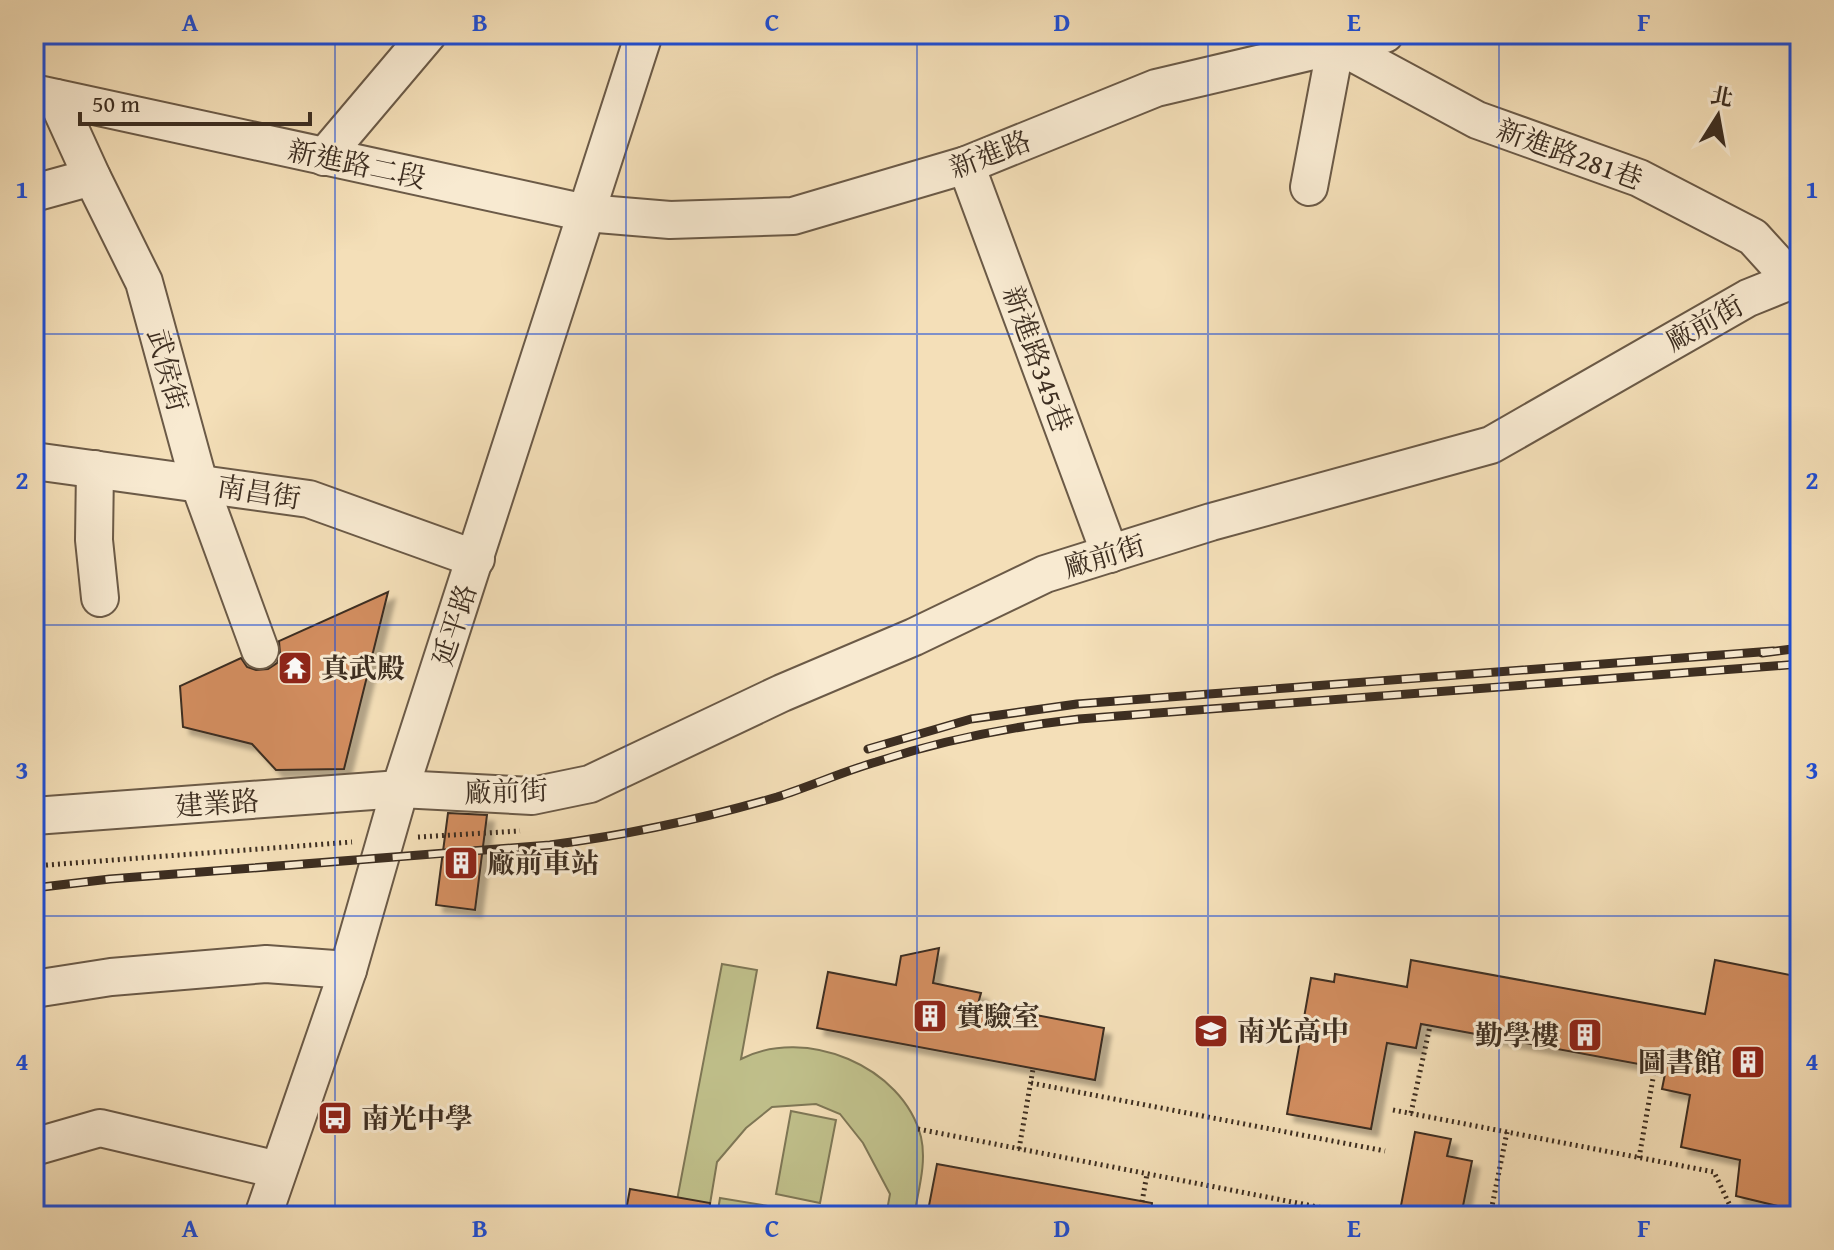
<svg xmlns="http://www.w3.org/2000/svg" width="1834" height="1250" viewBox="0 0 1834 1250" font-family="'Gentium Book Plus','Noto Serif TC',serif">
	<style>
		.green { fill: #c0c08b; stroke: #7e7756; stroke-width: 2 }
		.building { fill: #d38e61; stroke: #3d2e21; stroke-width: 2; filter: url(#shadow) }
		.lines { fill: none; stroke-linecap: round; stroke-linejoin: round }
		.minor-casing { stroke: #6b5a47; stroke-width: 40 }
		.path { stroke: #3d2e21; stroke-width: 5; stroke-dasharray: 2 4; stroke-linecap: butt }
		.minor { stroke: #f8ead1; stroke-width: 36 }
		.rail-casing { stroke: #3d2e21; stroke-width: 9 }
		.rail { stroke: #f8ead1; stroke-width: 6; stroke-dasharray: 18; stroke-linecap: butt }
		.grid { fill: none; stroke: #1d4ed8; stroke-width: 2; stroke-opacity: 0.55 }
		.labels { text-anchor: middle; stroke-width: 6; stroke-linejoin: round; paint-order: stroke }
		.street-label { font-size: 28px; fill: #3d2e21; stroke: #f8ead1 }
		.poi-label { font-size: 28px; font-weight: bold; fill: #3d2e21; stroke: #f8ead1; text-anchor: start }
		.neatline { fill: none; stroke: #1d4ed8; stroke-width: 3 }
		.grid-label { font-size: 26px; text-anchor: middle; font-weight: bold; fill: #1d4ed8 }
	</style>
	<defs>
		<filter id="shadow"><feDropShadow dx="7" dy="7" stdDeviation="2" flood-color="#0004"/></filter>
	</defs>
	<rect width="100%" height="100%" fill="#f4dfb8"/>
	<filter id="stains"><feTurbulence type="fractalNoise" baseFrequency=".0025" numOctaves="4"/><feColorMatrix values="0 0 0 0 .2 0 0 0 0 .09 0 0 0 0 .02 0 0 0 .5 -.17"/></filter>
	<radialGradient id="worn" r=".72"><stop offset=".6" stop-color="#630" stop-opacity="0"/><stop offset="1" stop-color="#630" stop-opacity=".3"/></radialGradient>
	<g class="green">
		<path d="M722,964L757,970L741,1059C805,1026 903,1066 921,1137C927,1163 918,1191 914,1216H886L890,1194L863,1143L840,1114L816,1104L772,1107L746,1128L717,1162L708,1216H674Z"/>
		<path d="M791,1111L836,1120L820,1203L776,1194Z"/>
		<path d="M720,1198L792,1210L791,1216H717Z"/>
	</g>
	<g class="building">
		<path d="M388,592L344,769L276,770L252,744L183,727L180,686L241,658L247,667L256,670L268,669L277,663L280,654L279,641Z"/>
		<path d="M448,813L487,815L475,910L436,905Z"/>
		<path d="M939,948L933,983L981,993L978,1004L1104,1028L1095,1080L817,1028L828,972L896,985L901,956Z"/>
		<path d="M1411,960L1705,1014L1715,960L1800,977V1180L1794,1210L1736,1196L1740,1160L1681,1147L1690,1095L1662,1089L1666,1069L1421,1024L1416,1048L1387,1043L1371,1129L1287,1114L1311,978L1334,982L1335,974L1407,987Z"/>
		<path d="M1415,1132L1451,1139L1447,1156L1472,1161L1461,1216H1399Z"/>
		<path d="M937,1164L1152,1203L1151,1216H927Z"/>
		<path d="M630,1189L710,1203L709,1216H625Z"/>
	</g>
	<g class="lines">
		<g class="minor-casing">
			<g id="minor">
				<path d="M34,93L586,213L670,220L793,216L966,165L1156,88L1385,34"/>
				<path d="M56,98L92,177L144,282L199,483L260,650"/>
				<path d="M324,157L428,34"/>
				<path d="M966,165L1110,554"/>
				<path d="M1309,187L1336,44L1477,120L1639,178L1753,237L1792,280"/>
				<path d="M34,193L92,177"/>
				<path d="M34,461L309,499L476,559"/>
				<path d="M95,469L94,540L100,598"/>
				<path d="M34,816L400,789L532,796L590,784L782,693L914,637L1045,574L1211,522L1491,445L1748,298L1800,277"/>
				<path d="M34,989L111,977L266,964L348,970"/>
				<path d="M34,1147L100,1128L278,1170"/>
				<path d="M263,1216L348,970L400,789L644,34"/>
			</g>
		</g>
		<g class="path">
			<path d="M418,837L520,831"/>
			<path d="M34,866L352,842"/>
			<path d="M1031,1083L1385,1151"/>
			<path d="M1393,1110L1714,1172L1733,1212L1748,1216"/>
			<path d="M1411,1113L1430,1026"/>
			<path d="M918,1129L1364,1216"/>
			<path d="M1019,1149L1033,1069"/>
			<path d="M1639,1158L1655,1067"/>
			<path d="M1142,1202L1147,1174"/>
			<path d="M1490,1216L1507,1132"/>
		</g>
		<use href="#minor" class="minor"/>
		<g class="rail-casing">
			<g id="rail">
				<path d="M1762,653L1800,648"/>
				<path d="M868,749L971,719L1077,704L1773,651"/>
				<path d="M34,888L110,879L550,845C627,835 702,819 777,797C811,786 842,772 876,762C943,740 1009,727 1079,719L1800,664"/>
			</g>
		</g>
		<use href="#rail" class="rail"/>
	</g>
	<path class="grid" d="M335,34V1216M626,34V1216M917,34V1216M1208,34V1216M1499,34V1216M34,334H1800M34,625H1800M34,916H1800"/>
	<defs>
		<g id="temple-square" transform="scale(1.8)"><rect x="-9" y="-9" width="18" height="18" rx="4" fill="#8f2418" stroke="#f8ead1"/><path d="M0-6L5-2H3V0L6.5 2.5H4V6H1.5V3h-3V6H-4V2.5H-6.5L-3 0V-2H-5Z" fill="#fff"/></g>
		<g id="building-square" transform="scale(1.8)"><rect x="-9" y="-9" width="18" height="18" rx="4" fill="#8f2418" stroke="#f8ead1"/><path d="M-4-6H4V6H1V3H-1V6H-4ZM-2.5-4.3h1.7v1.8h-1.7ZM.8-4.3h1.7v1.8H.8ZM-2.5-1h1.7V.8h-1.7ZM.8-1h1.7V.8H.8Z" fill="#fff"/></g>
		<g id="school-square" transform="scale(1.8)"><rect x="-9" y="-9" width="18" height="18" rx="4" fill="#8f2418" stroke="#f8ead1"/><path d="M0-5L7-2L0 1L-7-2ZM-4 1L0 2.5L4 1V4Q0 6-4 4Z" fill="#fff"/></g>
		<g id="bus-square" transform="scale(1.8)"><rect x="-9" y="-9" width="18" height="18" rx="4" fill="#8f2418" stroke="#f8ead1"/><path d="M-5-6H5V4H4V6H2V4H-2V6H-4V4H-5ZM-3.5-4V0h7V-4ZM-3.5 1.2v1.5H-2V1.2ZM2 1.2v1.5H3.5V1.2Z" fill="#fff"/></g>
	</defs>
	<g fill-rule="evenodd">
		<use href="#temple-square" x="295" y="668"/>
		<use href="#building-square" x="461" y="863"/>
		<use href="#building-square" x="930" y="1016"/>
		<use href="#school-square" x="1211" y="1031"/>
		<use href="#building-square" x="1585" y="1035"/>
		<use href="#building-square" x="1748" y="1062"/>
		<use href="#bus-square" x="335" y="1118"/>
	</g>
	<g class="labels">
		<g class="street-label">
			<text transform="translate(990 154) rotate(-21)" y="10">新進路</text>
			<text transform="translate(1570 154) rotate(20)" y="10">新進路281巷</text>
			<text transform="translate(357 164) rotate(12)" y="10">新進路二段</text>
			<text transform="translate(1704 323) rotate(-29)" y="10">廠前街</text>
			<text transform="translate(1038 359) rotate(70)" y="10">新進路345巷</text>
			<text transform="translate(168 370) rotate(75)" y="10">武侯街</text>
			<text transform="translate(259 492) rotate(9)" y="10">南昌街</text>
			<text transform="translate(1104 556) rotate(-17)" y="10">廠前街</text>
			<text transform="translate(454 625) rotate(-72)" y="10">延平路</text>
			<text transform="translate(506 791) rotate(-2)" y="10">廠前街</text>
			<text transform="translate(217 803) rotate(-4)" y="10">建業路</text>
		</g>
		<g class="poi-label">
			<text x="321" y="678">真武殿</text>
			<text x="487" y="873">廠前車站</text>
			<text x="956" y="1026">實驗室</text>
			<text x="1237" y="1041">南光高中</text>
			<text x="1559" y="1045" text-anchor="end">勤學樓</text>
			<text x="1722" y="1072" text-anchor="end">圖書館</text>
			<text x="361" y="1128">南光中學</text>
		</g>
	</g>
	<rect width="1834" height="1250" fill="none" stroke="#f4dfb8" stroke-width="88"/>
	<g transform="translate(1718 116) rotate(11)" stroke="#f8ead1" stroke-width="6" paint-order="stroke">
	<path d="M0-6L14 30L0 20L-14 30Z" fill="#3d2e21"/>
	<text y="-12" font-size="22" font-weight="bold" text-anchor="middle" fill="#3d2e21">北</text>
	</g>
	<path d="M80 112v12h230v-12" fill="none" stroke="#3d2e21" stroke-width="4"/>
	<text x="92" y="112" font-size="24" fill="#3d2e21" stroke="#f8ead1" stroke-width="6" paint-order="stroke">50 m</text>
	<rect x="44" y="44" width="1746" height="1162" class="neatline"/>
	<g class="grid-label">
		<text x="190" y="31">A</text>
		<text x="480" y="31">B</text>
		<text x="772" y="31">C</text>
		<text x="1062" y="31">D</text>
		<text x="1354" y="31">E</text>
		<text x="1644" y="31">F</text>
		<text x="22" y="198">1</text>
		<text x="1812" y="198">1</text>
		<text x="22" y="489">2</text>
		<text x="1812" y="489">2</text>
		<text x="22" y="779">3</text>
		<text x="1812" y="779">3</text>
		<text x="22" y="1070">4</text>
		<text x="1812" y="1070">4</text>
		<text x="190" y="1237">A</text>
		<text x="480" y="1237">B</text>
		<text x="772" y="1237">C</text>
		<text x="1062" y="1237">D</text>
		<text x="1354" y="1237">E</text>
		<text x="1644" y="1237">F</text>
	</g>
	<rect width="100%" height="100%" filter="url(#stains)"/>
	<rect width="100%" height="100%" fill="url(#worn)"/>
</svg>
